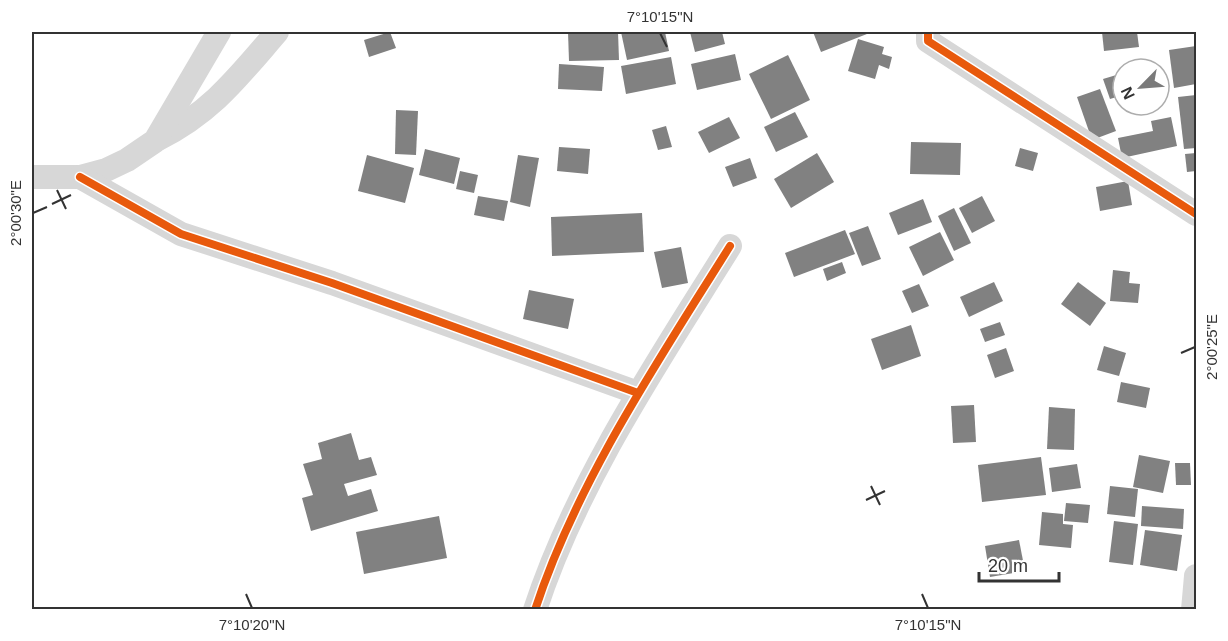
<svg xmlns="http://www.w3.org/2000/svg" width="1228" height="641" viewBox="0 0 1228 641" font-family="Helvetica,sans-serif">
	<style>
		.building { fill: #818181 }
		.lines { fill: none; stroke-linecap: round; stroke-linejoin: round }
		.street { stroke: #d7d7d7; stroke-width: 24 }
		.cycleway-casing { stroke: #fff; stroke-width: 11 }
		.cycleway { stroke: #e8590c; stroke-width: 8 }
		.ticks { fill: none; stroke: #333; stroke-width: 2 }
		.neatline { fill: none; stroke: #333; stroke-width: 2 }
		.ticks-label { font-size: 15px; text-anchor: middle; fill: #333 }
	</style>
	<rect width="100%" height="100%" fill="#fff"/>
	<g class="building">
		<path d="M390,32L396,48L369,57L364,40Z"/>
		<path d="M568,32H618L619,60L569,61Z"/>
		<path d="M621,32H665L669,51L627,60Z"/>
		<path d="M690,32H722L725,44L695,52Z"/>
		<path d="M813,32H872L821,52Z"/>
		<path d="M1102,32H1137L1139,47L1104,51Z"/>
		<path d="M858,39L884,47L882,54L892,57L889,69L879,65L875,79L848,71Z"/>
		<path d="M1196,46V84L1174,88L1169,50Z"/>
		<path d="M735,54L741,80L697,90L691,64Z"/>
		<path d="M788,55L810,100L771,119L749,74Z"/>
		<path d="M671,57L676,84L626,94L621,66Z"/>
		<path d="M559,64L604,67L602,91L558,89Z"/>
		<path d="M1123,73V95L1110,99L1103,79Z"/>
		<path d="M1100,89L1116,131L1092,140L1077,97Z"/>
		<path d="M1196,95V148L1184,149L1178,97Z"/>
		<path d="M396,110L418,111L416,155L395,154Z"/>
		<path d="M795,112L808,137L776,152L764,127Z"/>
		<path d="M729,117L740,138L709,153L698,132Z"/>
		<path d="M1171,117L1177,146L1122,158L1118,138L1153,131L1151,121Z"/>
		<path d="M666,126L672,147L658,150L652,130Z"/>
		<path d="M911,142L961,143L960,175L910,174Z"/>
		<path d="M559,147L590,149L588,174L557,171Z"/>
		<path d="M1020,148L1038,153L1033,171L1015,166Z"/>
		<path d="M425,149L460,158L454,184L419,175Z"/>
		<path d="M817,153L834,182L791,208L774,179Z"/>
		<path d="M1196,153V171L1187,172L1185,154Z"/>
		<path d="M367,155L414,168L405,203L358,191Z"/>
		<path d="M518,155L539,158L530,207L510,202Z"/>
		<path d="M750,158L757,178L733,187L725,167Z"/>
		<path d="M460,171L478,175L474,193L456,189Z"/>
		<path d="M1128,181L1132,205L1100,211L1096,187Z"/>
		<path d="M478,196L508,201L504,221L474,215Z"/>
		<path d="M982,196L995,221L972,233L959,208Z"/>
		<path d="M923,199L932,222L898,235L889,213Z"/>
		<path d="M954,208L971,243L954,251L938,216Z"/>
		<path d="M642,213L644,252L552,256L551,217Z"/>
		<path d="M868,226L881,259L862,266L849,233Z"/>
		<path d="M845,230L855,254L794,277L785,253Z"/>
		<path d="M940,232L954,260L923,276L909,247Z"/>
		<path d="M681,247L688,283L662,288L654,252Z"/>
		<path d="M842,262L846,273L827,281L823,269Z"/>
		<path d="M1113,270L1130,272L1129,283L1140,284L1138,303L1110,301Z"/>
		<path d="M994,282L1003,301L969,317L960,297Z"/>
		<path d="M1078,282L1106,303L1090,326L1061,304Z"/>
		<path d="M919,284L929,306L912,313L902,291Z"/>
		<path d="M529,290L574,299L568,329L523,319Z"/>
		<path d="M1000,322L1005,335L985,342L980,329Z"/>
		<path d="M911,325L921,356L882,370L871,339Z"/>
		<path d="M1104,346L1126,353L1119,376L1097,370Z"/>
		<path d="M1006,348L1014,371L995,378L987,355Z"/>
		<path d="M1121,382L1150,388L1146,408L1117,402Z"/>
		<path d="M974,405L976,442L953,443L951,406Z"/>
		<path d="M1049,407L1075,409L1074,450L1047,449Z"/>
		<path d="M351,433L359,460L371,457L377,475L344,484L348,496L371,489L378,511L311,531L302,498L313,495L303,464L322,459L318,443Z"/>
		<path d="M1139,455L1170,461L1163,493L1133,487Z"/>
		<path d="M1041,457L1046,495L982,502L978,465Z"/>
		<path d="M1175,463H1190L1191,485H1176Z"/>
		<path d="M1077,464L1081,488L1052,492L1049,468Z"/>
		<path d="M1110,486L1138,489L1135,517L1107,514Z"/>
		<path d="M1066,503L1090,505L1088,523L1064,521Z"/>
		<path d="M1142,506L1184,509L1183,529L1141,526Z"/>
		<path d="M1042,512L1063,514V524L1073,525L1071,548L1039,545Z"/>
		<path d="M439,516L447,558L364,574L356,532Z"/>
		<path d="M1114,521L1138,524L1133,565L1109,562Z"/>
		<path d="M1145,530L1182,535L1177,571L1140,565Z"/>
		<path d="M1019,540L1025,571L990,577L985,546Z"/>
	</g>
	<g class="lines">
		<g class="street">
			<path d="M928,32V41L1196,214"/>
			<path d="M158,139C212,112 238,77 277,32"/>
			<path d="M32,177H80L106,170L127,160L155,141L219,32"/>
			<path d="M80,177L181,234L332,283L638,393"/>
			<path d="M535,610C577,481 659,360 730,246"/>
			<path d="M1193,610L1196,576"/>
		</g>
		<g class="cycleway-casing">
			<g id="cycleway">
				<path d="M928,32V41L1196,214"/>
				<path d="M80,177L181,234L332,283L638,393"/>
				<path d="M535,610C577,481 659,360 730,246"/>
			</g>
		</g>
		<use href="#cycleway" class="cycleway"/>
	</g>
	<path class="ticks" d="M660,33L667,47M57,190L66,209M52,204L71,195M33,213L47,207M1181,353L1195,347M871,486L880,505M866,500L885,491M246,594L252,608M922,594L928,608"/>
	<rect width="1228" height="641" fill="none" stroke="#ffffff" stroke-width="66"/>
	<g transform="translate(1141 87) rotate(245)"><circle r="28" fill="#ffffff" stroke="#adadad" stroke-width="1.5"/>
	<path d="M0-4.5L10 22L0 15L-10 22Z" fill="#7a7a7a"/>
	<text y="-9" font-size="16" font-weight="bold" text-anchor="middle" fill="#333333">N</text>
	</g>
	<path d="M979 572v9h80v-9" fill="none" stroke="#333333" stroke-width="3"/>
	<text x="988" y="572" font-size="18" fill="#333333" stroke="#ffffff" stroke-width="4.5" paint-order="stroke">20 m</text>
	<rect x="33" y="33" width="1162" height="575" class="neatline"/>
	<g class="ticks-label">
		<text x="660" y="22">7°10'15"N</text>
		<text transform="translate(16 213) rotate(-90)" y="5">2°00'30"E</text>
		<text transform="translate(1212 347) rotate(-90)" y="5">2°00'25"E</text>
		<text x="252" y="630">7°10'20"N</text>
		<text x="928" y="630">7°10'15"N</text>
	</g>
</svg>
